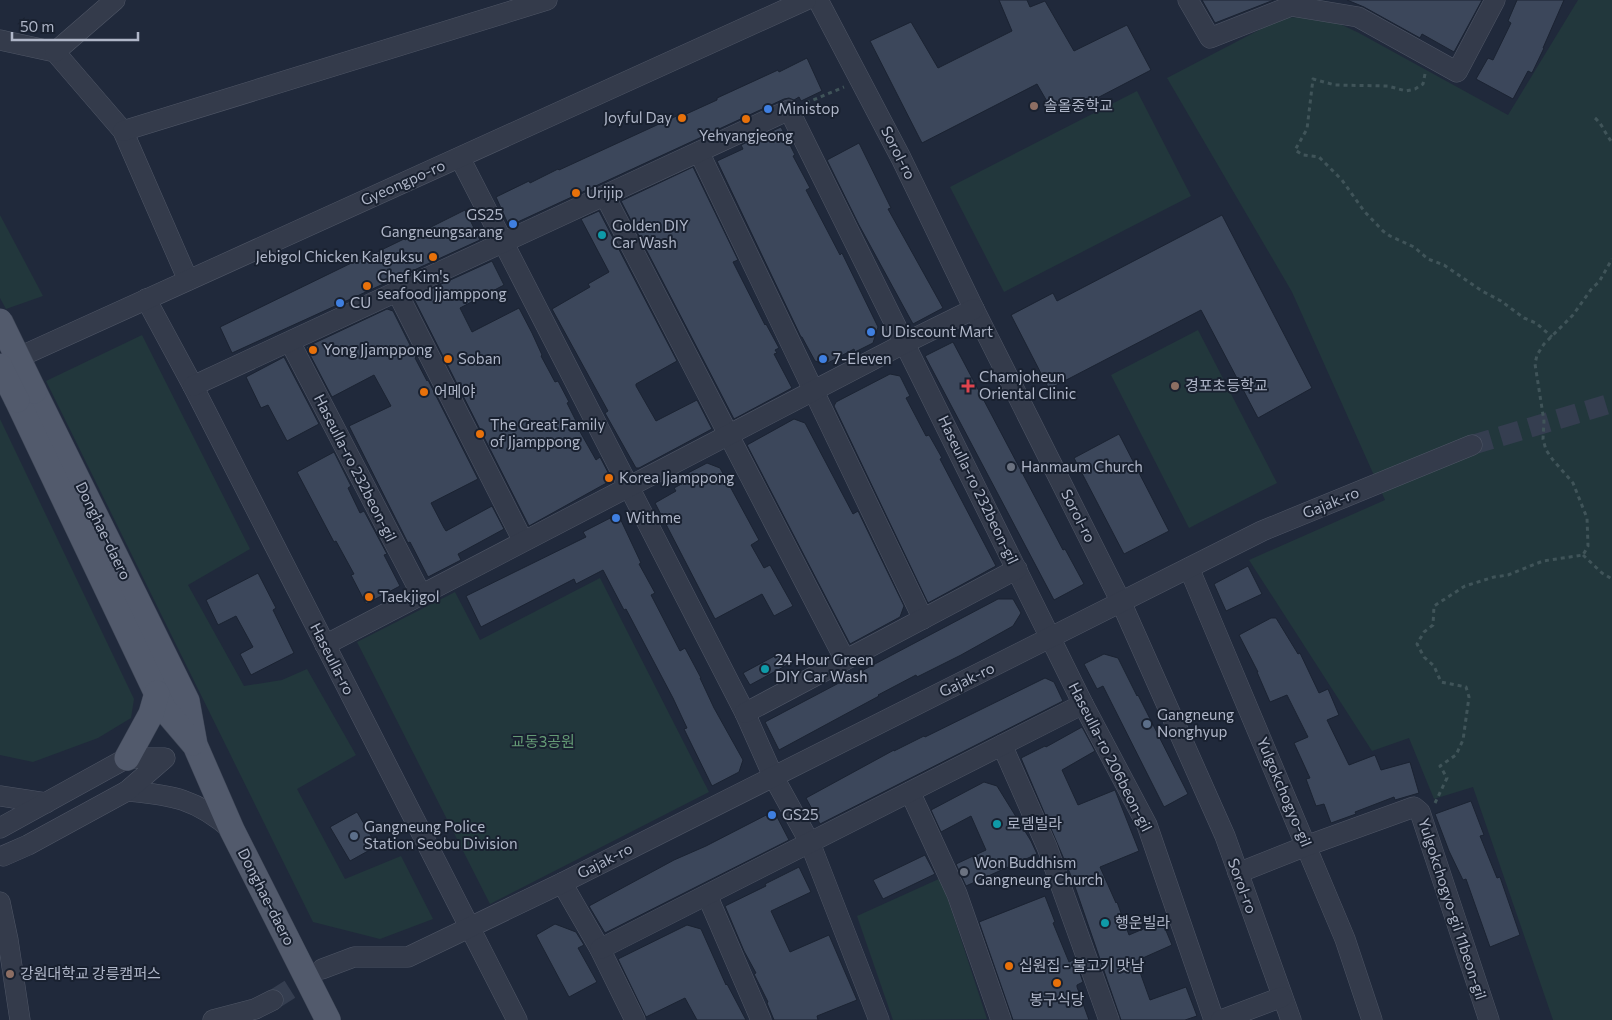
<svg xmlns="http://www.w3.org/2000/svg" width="1612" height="1020" viewBox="0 0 1612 1020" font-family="Commissioner,'Noto Sans KR',sans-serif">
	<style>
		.green { fill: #22373c }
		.building { fill: #3c475b; stroke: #1b2332 }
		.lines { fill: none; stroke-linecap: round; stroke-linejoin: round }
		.minor-tunnel { stroke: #353e50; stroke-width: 20; stroke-dasharray: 20 10; stroke-linecap: butt }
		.minor-casing { stroke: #4f5666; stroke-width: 21 }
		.major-casing { stroke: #3d4555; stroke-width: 26 }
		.path { stroke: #405459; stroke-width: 3; stroke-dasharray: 4 4; stroke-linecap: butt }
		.minor { stroke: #343b4b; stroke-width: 20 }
		.major { stroke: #525a6c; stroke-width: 25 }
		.major-bridge-casing { stroke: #3d4555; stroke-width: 26; stroke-linecap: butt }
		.major-bridge { stroke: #525a6c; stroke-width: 25 }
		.education-dot { fill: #8d6e63; stroke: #192130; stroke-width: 2 }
		.shop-dot { fill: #3f7fe0; stroke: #192130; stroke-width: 2 }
		.food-dot { fill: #e8710a; stroke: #192130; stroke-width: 2 }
		.culture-dot { fill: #0f9aa8; stroke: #192130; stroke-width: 2 }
		.health-dot { fill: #e0444e; stroke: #192130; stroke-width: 2 }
		.worship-dot { fill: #6b7280; stroke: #192130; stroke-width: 2 }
		.service-dot { fill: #5c6f8a; stroke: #192130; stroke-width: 2 }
		.labels { text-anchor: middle; stroke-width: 4; stroke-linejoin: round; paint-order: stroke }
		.poi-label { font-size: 15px; fill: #afb6c8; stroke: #192130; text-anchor: start }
		.street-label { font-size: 15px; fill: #afb6c8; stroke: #192130 }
		.park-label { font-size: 15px; fill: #649a75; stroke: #192130 }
	</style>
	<rect width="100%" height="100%" fill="#20293b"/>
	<g class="green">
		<path d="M1578,0H1612V1020H1553L1473,787L1434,799L1409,738L1372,751L1249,560L1385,500L1292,292L1167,78L1282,18L1323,16L1359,33L1508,115Z"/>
		<path d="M1137,91L1191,196L1004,292L950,187Z"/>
		<path d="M0,215L43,296L6,309L0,298Z"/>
		<path d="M1198,330L1277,483L1189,528L1111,375Z"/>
		<path d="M142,335L250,549L188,585L244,686L282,680L307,669L356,755L297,789L345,879L401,856L433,919L380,939L313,922L46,381Z"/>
		<path d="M0,419L134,699L131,718L98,738L33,762L0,755Z"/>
		<path d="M600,578L709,792L490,904L357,642L455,592L480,640Z"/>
		<path d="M941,878L987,1019L893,1020L857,916Z"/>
	</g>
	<g class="building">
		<path d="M999,0H1027L1030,7L1045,1L1074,51L1127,25L1151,70L1078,108L1075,101L1052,110L1037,84L922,143L870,41L911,22L938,68L1012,31Z"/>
		<path d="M1202,0H1274L1215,23Z"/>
		<path d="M1347,0H1482L1454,52L1422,34L1420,38L1364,7Z"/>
		<path d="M1517,0H1564L1543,48H1544L1532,73L1528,71L1513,99L1476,79L1488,58L1493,60L1511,23L1508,21Z"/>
		<path d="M807,58L822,91L801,101L799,97L794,100L789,98L784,99L509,226L496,197L529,181L530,183L558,169L559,170L683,113L684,115L717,100V98L778,70L779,72Z"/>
		<path d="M781,127L795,155L793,156L810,188L806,190L840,255L842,253L878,327L873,343L855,352L854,349L826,364L815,361L802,337H801L717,161L743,149L741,145Z"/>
		<path d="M859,143L891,208L888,209L943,308L913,324L859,225L827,160Z"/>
		<path d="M693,167L738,260L733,262L765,325L766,324L779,348L775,350L777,353L774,354L792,388L734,419L621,201Z"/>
		<path d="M465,210L480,240L232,353L220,327L374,252L375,253L404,239L405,240Z"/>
		<path d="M599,211L677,361L636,384V386L656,421L697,400L712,429L639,468H636L605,413L608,411L552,309L590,287L588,284L609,272L581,219Z"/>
		<path d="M1222,215L1312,388L1258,418L1201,310L1049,389L1011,315L1053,293L1057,301Z"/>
		<path d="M492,261L504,285L460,308L472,332L519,308L532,333L542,355L541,356L555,382L558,381L569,402L567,403L580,429L579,430L596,460L600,457L612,480L529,526L413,297Z"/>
		<path d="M387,309L393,311L416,357L415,358L427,381L428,380L478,479L431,503L444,528L446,531L492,506L504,529L458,554L461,560L428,577L410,542L408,543L349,426L391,406L374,375L332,397L306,347Z"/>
		<path d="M953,342L1063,550L1065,549L1084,584L1054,600L925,356Z"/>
		<path d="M284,357L319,424L287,441L268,405L261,408L246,377Z"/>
		<path d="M890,374L900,376L910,396L906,398L926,436L929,435L942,458L940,459L996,566L928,603L834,406L836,402Z"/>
		<path d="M794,419L805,423L853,514L858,511L904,606L900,617L850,644L747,445Z"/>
		<path d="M1119,434L1169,531L1124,554L1074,458Z"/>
		<path d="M334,452L351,486L348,488L360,513L364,511L387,554L384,555L400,586L366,604L351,575L354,574L336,541L334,542L297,472Z"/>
		<path d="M707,463L720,468L759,540L751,545L764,568L770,565L793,606L774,616L762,594L715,619L655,503L676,491L674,488L689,480L686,474Z"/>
		<path d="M618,514L641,563L639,564L655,593L651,595L680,651L685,648L701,678H700L714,708L743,760L739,772L712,786L684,729L687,728L673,698L626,609L624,610L603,570L576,584L574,579L481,627L466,596L586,537L583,532Z"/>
		<path d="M1248,566L1262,594L1226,611L1214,584Z"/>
		<path d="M258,573L276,608L273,610L294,653L251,675L240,654L253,647L236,616L218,625L206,600Z"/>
		<path d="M998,599H1013L1021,613L1013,626L961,655L917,677L916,675L878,695L879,696L779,750L765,722Z"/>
		<path d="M1271,618H1276L1298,654L1300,653L1319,693L1328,689L1339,715L1327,720L1349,765L1375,755L1381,770L1410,762L1419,793L1395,800L1394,797L1355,812L1356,814L1331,823L1324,804L1316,806L1306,779L1310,778L1294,743L1308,737L1287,695L1270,702L1257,672H1258L1239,635Z"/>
		<path d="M780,653L787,665L750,685L743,673Z"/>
		<path d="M1104,654L1118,658L1137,696L1138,695L1188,794L1164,807L1103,686L1097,689L1084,664Z"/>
		<path d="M1045,678L1054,682L1063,701L820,824L806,798L894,750V751L924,736L925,737Z"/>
		<path d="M1082,727L1095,751L1062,770L1078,805L1115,790L1139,851L1100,867L1116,903L1117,902L1129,935L1162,921L1172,945L1136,961L1150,1000L1186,987L1197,1016L1185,1020H1121L1072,878L1021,758L1045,746L1046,747Z"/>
		<path d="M984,782L997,786L1031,841L1037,854L966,886L956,864L986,850L971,816L941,832L931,810Z"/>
		<path d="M1471,801L1484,835L1480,836L1497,878L1500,877L1520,935L1490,947L1466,879L1463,880L1449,851L1435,814Z"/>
		<path d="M774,811L789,840L605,933L589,906L674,860L706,846Z"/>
		<path d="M357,812L377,846L350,861L330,827Z"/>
		<path d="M925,855L935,874L883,899L873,880Z"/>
		<path d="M799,867L811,892L771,911L790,952L829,935L857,1000L817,1016L818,1020H774L767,1003L768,1002L754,974L756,973L744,951L725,906L766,886L765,884Z"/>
		<path d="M1045,896L1055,922L1053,923L1069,962L1075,959L1083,982L1077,985V987L1089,1020H1013L979,922Z"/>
		<path d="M555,924L576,932L584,945L578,948L597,982L569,997L536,935Z"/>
		<path d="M687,925L701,929L726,985L727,984L746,1020H697L685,998L646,1017L618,959Z"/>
	</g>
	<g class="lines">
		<g class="minor-tunnel">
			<path d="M1472,445L1612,403"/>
			<path d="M273,1000L319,971"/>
		</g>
		<g class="minor-casing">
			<g id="minor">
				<path d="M818,0L901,158L974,309L1121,602L1225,836L1291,1020"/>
				<path d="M1188,0L1210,38L1291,6L1358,17L1457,72L1495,0"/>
				<path d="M0,40L55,52L123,131L188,280"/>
				<path d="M55,52L115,0"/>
				<path d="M123,131L547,0"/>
				<path d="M699,152L923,619"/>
				<path d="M460,158L745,713L773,776L810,843L879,1020"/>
				<path d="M605,196L845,660"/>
				<path d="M397,292L523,541"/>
				<path d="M146,299L193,386L517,1020"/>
				<path d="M290,342L421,594"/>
				<path d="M4,364L806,0"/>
				<path d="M193,386L789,110L1083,704L1147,825L1214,1020"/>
				<path d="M1189,568L1345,939L1372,1020"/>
				<path d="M325,645L905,343L974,309"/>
				<path d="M745,713L1017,569"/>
				<path d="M1002,745L1047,847L1109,1020"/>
				<path d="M127,791C173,795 196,799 232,830"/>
				<path d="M910,792L957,894L1001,1020"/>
				<path d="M0,796L46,803"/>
				<path d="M0,828L127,758H165L127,791L28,845L3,856"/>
				<path d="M1238,873L1306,846L1414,807L1420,812L1489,1020"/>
				<path d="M562,883L600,949L635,1020"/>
				<path d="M707,895L761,1020"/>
				<path d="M0,902L8,940L20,1020"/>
				<path d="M600,949L1083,704"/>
				<path d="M322,969L354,957H408L562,883L1262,531L1472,445"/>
				<path d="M213,1020L255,1009L273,1000"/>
				<path d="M1221,1020L1282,997"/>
			</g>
		</g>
		<g class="major-casing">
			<g id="major">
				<path d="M34,391L187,701L195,745L232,830L328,1020"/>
				<path d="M17,400L164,709L193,743"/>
				<path d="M127,758L151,714L157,693"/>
			</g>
		</g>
		<g class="path">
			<path d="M1425,74L1423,84L1415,89L1406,91L1388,86L1335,85L1313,79L1307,129L1295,150L1303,155L1319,157L1342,180L1364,211L1383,231L1390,236L1414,247L1428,259L1444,265L1482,291L1501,301L1524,318L1536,323L1552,337"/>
			<path d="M806,103L844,87"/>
			<path d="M1595,118C1603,125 1605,134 1612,142"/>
			<path d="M1583,555L1602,573L1612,579"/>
			<path d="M1435,803L1447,778L1440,766L1456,755L1463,740L1469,697L1466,687L1441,682L1434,666L1424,657L1417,644L1424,632L1433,625L1434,606L1465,586L1494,577L1508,575L1543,561L1583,555L1588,546L1587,518L1573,483L1553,460L1546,450L1543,439L1544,421L1535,364L1537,355L1544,344L1573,315L1592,288L1599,282L1612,259"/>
		</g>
		<use href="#minor" class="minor"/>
		<use href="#major" class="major"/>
		<g class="major-bridge-casing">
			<g id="major-bridge">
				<path d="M0,321L34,391"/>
				<path d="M0,366L17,400"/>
			</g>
		</g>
		<use href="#major-bridge" class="major-bridge"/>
	</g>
	<g class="education-dot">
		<circle cx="1034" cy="106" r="5"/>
		<circle cx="1175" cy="386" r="5"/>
		<circle cx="10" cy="974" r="5"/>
	</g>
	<g class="shop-dot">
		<circle cx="768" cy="109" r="5"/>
		<circle cx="513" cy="224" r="5"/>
		<circle cx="340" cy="303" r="5"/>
		<circle cx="871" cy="332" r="5"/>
		<circle cx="823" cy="359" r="5"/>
		<circle cx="616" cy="518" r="5"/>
		<circle cx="772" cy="815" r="5"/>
	</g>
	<g class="food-dot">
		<circle cx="682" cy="118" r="5"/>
		<circle cx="746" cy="119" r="5"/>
		<circle cx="576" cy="193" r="5"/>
		<circle cx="433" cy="257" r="5"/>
		<circle cx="367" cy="286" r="5"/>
		<circle cx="313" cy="350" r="5"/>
		<circle cx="448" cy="359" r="5"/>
		<circle cx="424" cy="392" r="5"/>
		<circle cx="480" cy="434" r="5"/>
		<circle cx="609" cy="478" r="5"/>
		<circle cx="369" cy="597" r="5"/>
		<circle cx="1009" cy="966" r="5"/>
		<circle cx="1057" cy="983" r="5"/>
	</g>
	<g class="culture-dot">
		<circle cx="602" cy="235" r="5"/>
		<circle cx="765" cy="669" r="5"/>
		<circle cx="997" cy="824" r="5"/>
		<circle cx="1105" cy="923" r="5"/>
	</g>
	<path class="health-dot" d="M965.5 378.5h5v5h5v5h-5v5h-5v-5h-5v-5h5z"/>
	<g class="worship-dot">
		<circle cx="1011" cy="467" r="5"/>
		<circle cx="964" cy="872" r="5"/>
	</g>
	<g class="service-dot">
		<circle cx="1147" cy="724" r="5"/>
		<circle cx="354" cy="836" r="5"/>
	</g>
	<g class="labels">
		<g class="poi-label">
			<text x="1044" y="111">솔올중학교</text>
			<text x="778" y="114">Ministop</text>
			<text x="672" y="123" text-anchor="end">Joyful Day</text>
			<text x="746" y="141" text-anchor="middle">Yehyangjeong</text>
			<text x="586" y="198">Urijip</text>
			<text x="503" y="220" text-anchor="end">GS25<tspan x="503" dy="17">Gangneungsarang</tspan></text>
			<text x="612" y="231">Golden DIY<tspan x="612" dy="17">Car Wash</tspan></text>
			<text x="423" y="262" text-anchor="end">Jebigol Chicken Kalguksu</text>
			<text x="377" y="282">Chef Kim's<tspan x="377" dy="17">seafood jjamppong</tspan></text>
			<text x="350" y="308">CU</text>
			<text x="881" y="337">U Discount Mart</text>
			<text x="323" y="355">Yong Jjamppong</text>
			<text x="458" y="364">Soban</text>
			<text x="833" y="364">7-Eleven</text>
			<text x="979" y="382">Chamjoheun<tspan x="979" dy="17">Oriental Clinic</tspan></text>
			<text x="1185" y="391">경포초등학교</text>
			<text x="434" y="397">어메야</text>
			<text x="490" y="430">The Great Family<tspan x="490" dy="17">of Jjamppong</tspan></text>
			<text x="1021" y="472">Hanmaum Church</text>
			<text x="619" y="483">Korea Jjamppong</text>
			<text x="626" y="523">Withme</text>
			<text x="379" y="602">Taekjigol</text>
			<text x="775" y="665">24 Hour Green<tspan x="775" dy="17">DIY Car Wash</tspan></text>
			<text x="1157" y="720">Gangneung<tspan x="1157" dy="17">Nonghyup</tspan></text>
			<text x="782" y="820">GS25</text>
			<text x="1007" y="829">로뎀빌라</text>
			<text x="364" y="832">Gangneung Police<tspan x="364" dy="17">Station Seobu Division</tspan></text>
			<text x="974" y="868">Won Buddhism<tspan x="974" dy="17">Gangneung Church</tspan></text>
			<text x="1115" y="928">행운빌라</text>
			<text x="1019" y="971">십원집 - 불고기 맛남</text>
			<text x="20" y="979">강원대학교 강릉캠퍼스</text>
			<text x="1057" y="1005" text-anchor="middle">봉구식당</text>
		</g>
		<g class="street-label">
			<text transform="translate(898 153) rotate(63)" y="5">Sorol-ro</text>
			<text transform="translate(403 183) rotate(-24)" y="5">Gyeongpo-ro</text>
			<text transform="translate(355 468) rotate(63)" y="5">Haseulla-ro 232beon-gil</text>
			<text transform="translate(978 490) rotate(64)" y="5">Haseulla-ro 232beon-gil</text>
			<text transform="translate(1331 503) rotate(-22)" y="5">Gajak-ro</text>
			<text transform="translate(1078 516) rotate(63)" y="5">Sorol-ro</text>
			<text transform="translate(103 531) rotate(64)" y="5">Donghae-daero</text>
			<text transform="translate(332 659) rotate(63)" y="5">Haseulla-ro</text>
			<text transform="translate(967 680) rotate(-26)" y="5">Gajak-ro</text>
			<text transform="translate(1110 757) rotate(63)" y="5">Haseulla-ro 206beon-gil</text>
			<text transform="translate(1284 792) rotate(67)" y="5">Yulgokchogyo-gil</text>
			<text transform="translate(605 861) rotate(-27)" y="5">Gajak-ro</text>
			<text transform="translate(1242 886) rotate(70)" y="5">Sorol-ro</text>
			<text transform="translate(266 897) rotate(63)" y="5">Donghae-daero</text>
			<text transform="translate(1452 909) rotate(72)" y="5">Yulgokchogyo-gil 11beon-gil</text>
		</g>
		<g class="park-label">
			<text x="543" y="747">교동3공원</text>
		</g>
	</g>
	<path d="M12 32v8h126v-8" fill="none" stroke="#afb6c8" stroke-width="2.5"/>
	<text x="20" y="32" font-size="15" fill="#afb6c8" stroke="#192130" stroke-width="4" paint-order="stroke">50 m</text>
</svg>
